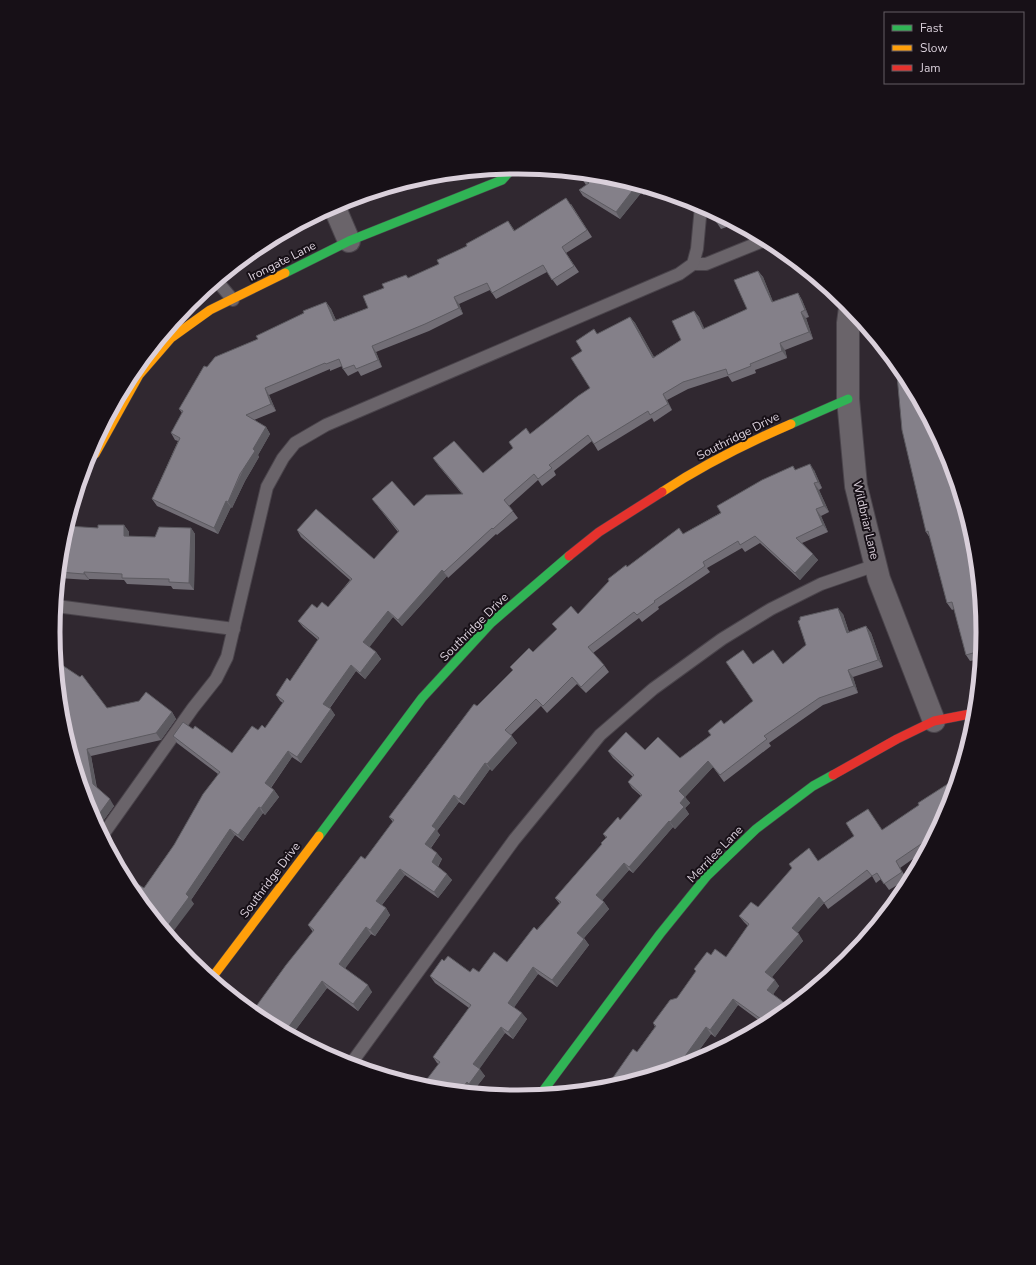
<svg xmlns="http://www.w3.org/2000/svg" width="1036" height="1265" viewBox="0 0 1036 1265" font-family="'Nunito Sans',sans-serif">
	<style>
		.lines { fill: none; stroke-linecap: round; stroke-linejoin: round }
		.lane-casing { stroke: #4a444b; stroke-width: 14 }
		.street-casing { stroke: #4a444b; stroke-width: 24 }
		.fast-casing { stroke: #4a444b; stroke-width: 10 }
		.slow-casing { stroke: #4a444b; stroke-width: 10 }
		.jam-casing { stroke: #4a444b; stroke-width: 10 }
		.lane { stroke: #6a646a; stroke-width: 12 }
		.street { stroke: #6a646a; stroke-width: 22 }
		.fast { stroke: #30b455; stroke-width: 9 }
		.slow { stroke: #ff9f0a; stroke-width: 9 }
		.jam { stroke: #e5322d; stroke-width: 9 }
		.wall { fill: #726e76 }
		.shaded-wall { fill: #5c5a60 }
		.building { fill: #848089; stroke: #5c5a60 }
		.labels { text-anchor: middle; stroke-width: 4; stroke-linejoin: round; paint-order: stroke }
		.street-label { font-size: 12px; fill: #dad0db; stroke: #171017 }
		.rim { fill: none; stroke: #dad0db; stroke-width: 5 }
	</style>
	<rect width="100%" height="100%" fill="#302830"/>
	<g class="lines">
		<g class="lane-casing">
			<g id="lane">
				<path d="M693,264H706L765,240"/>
				<path d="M217,281L233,300"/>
				<path d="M56,606L234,629"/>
				<path d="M102,836L193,708L216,679L227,657L267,487L283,458L295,443L326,425L679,274L693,264L697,249L701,206"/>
				<path d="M350,1065L514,840L600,735L653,689L722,639L771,609L821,584L876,565"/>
			</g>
		</g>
		<g class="street-casing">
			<g id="street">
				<path d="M334,206L349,241"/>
				<path d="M850,308L848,323V399L856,486L879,579L934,721"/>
			</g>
		</g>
		<g class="fast-casing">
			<g id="fast">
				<path d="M285,273L349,241L502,180L513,168"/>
				<path d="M791,424L848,399"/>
				<path d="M319,836L422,698L491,623L569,556"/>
				<path d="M540,1095L660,934L707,876L756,829L813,786L833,775"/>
			</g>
		</g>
		<g class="slow-casing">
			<g id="slow">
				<path d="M95,454L139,375L171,338L210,310L285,273"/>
				<path d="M662,492C703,465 747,443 791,424"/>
				<path d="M211,979L319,836"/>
			</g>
		</g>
		<g class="jam-casing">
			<g id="jam">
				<path d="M569,556L599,532L662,492"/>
				<path d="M833,775L897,739L934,721L975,713"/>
			</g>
		</g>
		<use href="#lane" class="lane"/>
		<use href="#street" class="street"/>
		<use href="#fast" class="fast"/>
		<use href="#slow" class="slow"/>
		<use href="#jam" class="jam"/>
	</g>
	<g class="wall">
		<path d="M581,177L649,189L644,195L641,193L620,219L583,196L579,190L586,185Z"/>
		<path d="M571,204L592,237L566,253L579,272L557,286L547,272L496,299L490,290L459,304L463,314L429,331L376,352L382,367L361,376L358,371L348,376L343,369L342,366L330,371V369L269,395L276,411L254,420L266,427L270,434L258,455L259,457L245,481L232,508L231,507L218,534L157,506L152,499L178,441L175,440L171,433L182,413L179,409L207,367L258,339L326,302L331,309L336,320L368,308L409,278L439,264L467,246L508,221L515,231Z"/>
		<path d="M712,212L735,224L721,229L717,223Z"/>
		<path d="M758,271L763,277L773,302L798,293L802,300L809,317L806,318L813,339L785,350L787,358L755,370L756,373L732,382L728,376L688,389L667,400L672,410L654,422L652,418L598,451L592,441L554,471L556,475L542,486L538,480L509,506L518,518L497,535L496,534L448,578L447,576L402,626L393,617L369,647L376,652L381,659L365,679L356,671L330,708L335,715L301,763L292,757L271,788L274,790L279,797L265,815L263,813L243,841L235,835L191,900L194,904L144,888L174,845L218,774L177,743L173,736L193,729L232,753L258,730L265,728L283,703L280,701L276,695L290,681L318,640L303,627L298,621L317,608L328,607L350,580L301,537L297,530L374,559L398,532L372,499L414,506L462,494L438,465L433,458L483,473L513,448L509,442L530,434L590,388L582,351L598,334L630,317L635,323L654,357L681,340L694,311L699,317L704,329L747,309Z"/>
		<path d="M948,455L970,527L975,550L983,633L980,659L970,661L966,655L954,609L952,610L947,603L930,538L926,532Z"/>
		<path d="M796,470H814L822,488L819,490L829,512L821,516L828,532L802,543L818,560L800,580L760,543L745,552L742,548L707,568L710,572L658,607L659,609L642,622L639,618L593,653L604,665L609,672L586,693L577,684L547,713L541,706L511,735L517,743L492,771L490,769L464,805L459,802L437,831L440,835L431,848L442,859L438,867L452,880L438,898L405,875L382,905L386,908L390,915L375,936L371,934L345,968L372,992L358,1011L327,988L291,1036L313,932L308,925L365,859L393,822L389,817L477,706L513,671L510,667L533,652L557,630L552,624L578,614L627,567L683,534Z"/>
		<path d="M124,525L129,532V536L155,537L191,528L195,534L194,590L173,589L171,586L127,584L124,580L89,579V580L58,578L62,542L98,528Z"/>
		<path d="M843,614L849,632L866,626L871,633L883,667L853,677L858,693L823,705L769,743L771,746L724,782L713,767L685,797L690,803L685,808L689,814L675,829L673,827L633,873L629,870L602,900L604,902L609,909L584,938L589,945L557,987L538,974L514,1007L527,1019L513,1039L505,1033L479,1069L485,1076L474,1090L437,1063L433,1057L469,1008L435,983L430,976L444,961L470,972H479L507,962L560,904L555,898L602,844L606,838L603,834L620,820L641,796L632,788L628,782L633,777L613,758L608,751L645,750L680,758L711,735L708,731L724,724L753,701V664H783Z"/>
		<path d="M107,708L172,712L176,719L161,740L91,756L97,788L114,806L98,828L62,723Z"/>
		<path d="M948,811L927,849L900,868L907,879L889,890L881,879L876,883L872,876L828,909L824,903L797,933L803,941L772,977L779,986L773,994L786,1004L790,1008L776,1019L765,1025L738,1005L715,1037L711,1034L689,1064L637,1052L655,1027L653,1023L677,998L696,972L694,969L711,955L726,957L748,926L744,922L739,916L758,907L818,861L882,830Z"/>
	</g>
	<g class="shaded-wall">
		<path d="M636,186L641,193L620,219L616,212Z"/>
		<path d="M641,186L649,189L644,195L639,189Z"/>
		<path d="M758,271L763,277L776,309L772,302Z"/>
		<path d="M798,293L802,300L809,317L805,310Z"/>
		<path d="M454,297L459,304L463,314L459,308Z"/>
		<path d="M326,302L331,309L339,327L334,321Z"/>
		<path d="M694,311L699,317L708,336L703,329Z"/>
		<path d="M801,312L806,318L813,339L809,332Z"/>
		<path d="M630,317L635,323L658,364L653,358Z"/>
		<path d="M780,343L785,350L787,358L782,351Z"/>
		<path d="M372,346L376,352L382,367L378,360Z"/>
		<path d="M265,388L269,395L276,411L271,404Z"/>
		<path d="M663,394L667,400L672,410L668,404Z"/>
		<path d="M266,427L270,434L258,455L259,457L245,481L232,508L228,502L253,449Z"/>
		<path d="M810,464L814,470L822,488L818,482Z"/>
		<path d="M814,483L819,490L829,512L824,506Z"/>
		<path d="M956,484L970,527L975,550L976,559L973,555Z"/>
		<path d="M226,501L231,507L218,534L214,528Z"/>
		<path d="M816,509L821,516L828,532L823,525Z"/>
		<path d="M124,525L129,532V542L124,536Z"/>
		<path d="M191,528L195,534L194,590L189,583Z"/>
		<path d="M813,554L818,560L800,580L795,573Z"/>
		<path d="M442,570L447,576L402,626L398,620Z"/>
		<path d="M84,572L89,579V580L84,574Z"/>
		<path d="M838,608L843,614L851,639L847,633Z"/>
		<path d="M388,611L393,617L368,649L363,642Z"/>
		<path d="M866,626L871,633L883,667L878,660Z"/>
		<path d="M376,652L381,659L365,679L360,673Z"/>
		<path d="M351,665L356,671L328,710L323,704Z"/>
		<path d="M848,670L853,677L858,693L854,686Z"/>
		<path d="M331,709L335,715L301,763L297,757Z"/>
		<path d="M172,712L176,719L161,740L156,733Z"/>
		<path d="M512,736L517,743L492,771L487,764Z"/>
		<path d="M87,749L91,756L97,791L93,784Z"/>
		<path d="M288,751L292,757L269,790L265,783Z"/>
		<path d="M708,761L713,767L684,798L679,791Z"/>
		<path d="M485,763L490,769L464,805L459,799Z"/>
		<path d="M274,790L279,797L265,815L261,808Z"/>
		<path d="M454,795L459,802L437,831L440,835L429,850L425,844L432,826Z"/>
		<path d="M685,797L690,803L685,808L689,814L675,829L670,822L680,803Z"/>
		<path d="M110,799L114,806L98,828L94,821Z"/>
		<path d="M259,807L263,813L243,841L238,835Z"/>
		<path d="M669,821L673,827L633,873L629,867Z"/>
		<path d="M230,829L235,835L191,900L194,904L169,937L164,931L186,894Z"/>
		<path d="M437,853L442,859L436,869L432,862Z"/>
		<path d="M624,863L629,870L601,902L596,895Z"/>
		<path d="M400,869L405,875L380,907L376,901Z"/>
		<path d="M447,874L452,880L438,898L434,892Z"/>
		<path d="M819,897L824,903L796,935L792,928Z"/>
		<path d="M604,902L609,909L582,940L577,933Z"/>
		<path d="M386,908L390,915L375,936L370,930Z"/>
		<path d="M366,927L371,934L344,970L339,964Z"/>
		<path d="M799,934L803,941L770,979L765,972Z"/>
		<path d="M584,939L589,945L557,987L552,980Z"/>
		<path d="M533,967L538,974L513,1009L508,1003Z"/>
		<path d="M775,980L779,986L772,996L767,990Z"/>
		<path d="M322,981L327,988L291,1036L285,1032Z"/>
		<path d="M368,985L372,992L358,1011L353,1004Z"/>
		<path d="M733,999L738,1005L715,1037L710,1030Z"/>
		<path d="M786,1004L790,1008L774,1020Z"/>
		<path d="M522,1013L527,1019L513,1039L508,1032Z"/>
		<path d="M501,1027L505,1033L478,1071L473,1064Z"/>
		<path d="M706,1027L711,1034L688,1065L683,1059Z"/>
		<path d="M480,1069L485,1076L474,1090L469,1084Z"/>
		<path d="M467,1082L471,1089L468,1093L459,1092Z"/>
	</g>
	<g class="building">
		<path d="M584,174L609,176L641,186L639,189L636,186L616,212L579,190L589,183L581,177Z"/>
		<path d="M566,198L587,230L562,247L574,266L552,280L543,265L492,293L487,283L454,297L459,308L425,324L372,346L378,360L356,369L354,365L343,369L339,359L326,364L325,363L265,388L271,404L246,415L266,427L253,449L255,451L240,474L228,502L226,501L214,528L152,499L180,438L171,433L183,411L179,409L204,366L207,367L215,357L258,339L256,336L304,313L303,311L326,302L334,321L368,308L363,296L384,288L382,284L406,275L408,278L439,264L437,260L467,246L466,244L508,221L514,231Z"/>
		<path d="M712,212L726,219L717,223Z"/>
		<path d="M758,271L772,302L798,293L805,310L801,312L809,332L780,343L782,351L750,364L751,366L728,375L726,369L683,382L663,394L668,404L650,415L648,411L594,444L588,435L549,465L552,468L538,479L534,474L504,500L513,511L493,529L492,528L444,572L442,570L398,620L388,611L363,642L376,652L360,673L351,665L323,704L331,709L297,757L288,751L265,783L274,790L261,808L259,807L238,835L230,829L186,894L189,897L164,931L133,893L139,885L144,888L174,845L203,794L220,772L173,736L183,722L193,729L195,726L232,753L252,726L258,730L262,725L265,728L284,701L276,695L287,678L290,681L319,638L298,621L312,604L317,608L322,602L328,607L352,579L297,530L316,509L374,559L399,531L372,499L392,481L414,506L426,495L463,494L433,458L454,441L483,473L513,448L509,442L526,428L530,434L578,396L590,388L571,358L582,351L576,341L594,329L597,334L630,317L653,358L681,340L672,321L694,311L703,329L747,309L734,280Z"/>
		<path d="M896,364L905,374L948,455L956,484L973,555L975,554L983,633L981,654L980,651L966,655L952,602L947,603L928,531L926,532L902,430Z"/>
		<path d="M810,464L818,482L814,483L824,506L816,509L823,525L796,538L813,554L795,573L755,536L740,545L738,541L703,562L705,566L654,601L655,602L637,615L634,612L588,647L604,665L581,687L572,677L543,706L536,699L505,730L512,736L487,764L485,763L459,799L454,795L432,826L436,829L425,844L437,853L432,862L447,874L434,892L400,869L376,901L386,908L370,930L366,927L339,964L368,985L353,1004L322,981L285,1032L259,1019L252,1012L286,965L314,930L308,925L361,856L365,859L394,820L389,817L474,704L477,706L513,670L510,667L529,648L533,652L557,629L552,624L571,606L578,614L609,581L608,579L626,565L627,567L679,528L683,534L721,513L717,506L762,480L793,466L795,470Z"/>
		<path d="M98,525H124V536L155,537L159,527L191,528L189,583L169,582V579L122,578V574L84,572V574L59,572L62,542L67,526L98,528Z"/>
		<path d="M838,608L847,633L866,626L878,660L848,670L854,686L819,698L764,736L767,739L720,775L708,761L679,791L685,797L680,803L684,807L670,822L669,821L629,867L624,863L596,895L604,902L577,933L584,939L552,980L533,967L508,1003L522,1013L508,1032L501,1027L473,1064L480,1069L469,1084L467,1082L459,1092L427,1089L421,1087L440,1062L433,1057L471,1005L430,976L442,959L444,961L448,956L470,972L473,968L479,972L494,952L507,962L534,927L537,930L561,902L555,898L602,844L601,843L607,837L603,834L618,817L620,820L642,795L628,782L634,775L608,751L626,732L645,750L658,737L680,758L711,735L708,731L721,720L724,724L753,701L726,662L743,650L753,664L773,650L783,664L806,645L798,621L800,620V617Z"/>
		<path d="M56,661L80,677L82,675L107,708L139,701L146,692L172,712L156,733L87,749L93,784L110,799L94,821L88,810L62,723Z"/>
		<path d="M957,778L948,811L934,836L924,842L896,861L902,872L884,884L877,873L872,876L867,870L824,903L819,897L792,928L799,934L765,972L775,980L767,990L786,1004L774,1020L768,1024L733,999L710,1030L706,1027L683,1059L689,1064L608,1089H605L633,1049L637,1052L656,1026L653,1023L670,1000L677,998L696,971L694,969L707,952L711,955L715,949L726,957L749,924L739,916L751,902L758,907L792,868L789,864L809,848L818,861L854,836L846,823L868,809L882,830L919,805L918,803Z"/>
	</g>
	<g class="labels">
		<g class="street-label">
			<text transform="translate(282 261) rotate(-27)" y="4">Irongate Lane</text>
			<text transform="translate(738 436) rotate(-27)" y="4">Southridge Drive</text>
			<text transform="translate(866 520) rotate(77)" y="4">Wildbriar Lane</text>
			<text transform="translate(474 627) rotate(-45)" y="4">Southridge Drive</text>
			<text transform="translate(715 854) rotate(-46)" y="4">Merrilee Lane</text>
			<text transform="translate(270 880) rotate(-53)" y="4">Southridge Drive</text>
		</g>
	</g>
	<path d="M0 0H1036V1265H0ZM60 632a458 458 0 1 1 916 0a458 458 0 1 1-916 0Z" fill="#171017" fill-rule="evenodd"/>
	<path class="rim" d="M60 632a458 458 0 1 1 916 0a458 458 0 1 1-916 0Z"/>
	<rect x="884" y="12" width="140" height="72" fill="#171017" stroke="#655d65"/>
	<rect x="892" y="25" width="20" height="6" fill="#30b455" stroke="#655d65"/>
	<text x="920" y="32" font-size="12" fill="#dad0db">Fast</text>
	<rect x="892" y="45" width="20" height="6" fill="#ff9f0a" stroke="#655d65"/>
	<text x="920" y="52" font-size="12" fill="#dad0db">Slow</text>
	<rect x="892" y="65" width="20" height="6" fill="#e5322d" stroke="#655d65"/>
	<text x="920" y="72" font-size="12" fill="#dad0db">Jam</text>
</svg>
